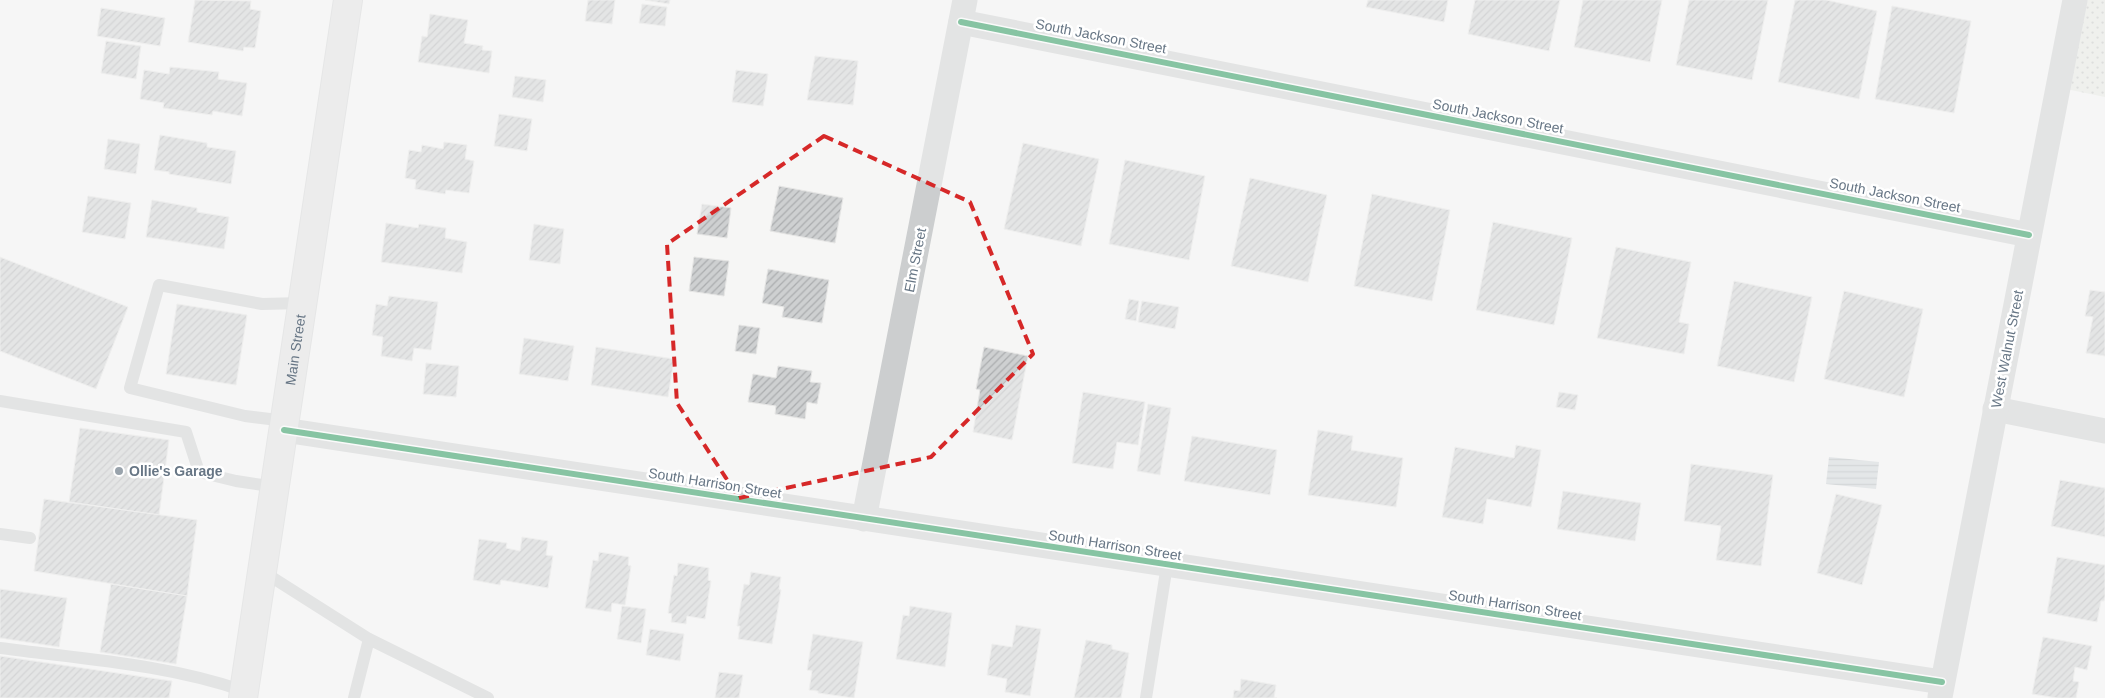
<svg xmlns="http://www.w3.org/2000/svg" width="2105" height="698" viewBox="0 0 2105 698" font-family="Helvetica,sans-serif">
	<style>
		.park { fill: url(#park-dots) }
		.water { fill: url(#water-rules) }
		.building { fill: url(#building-hatch); stroke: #e6e6e5 }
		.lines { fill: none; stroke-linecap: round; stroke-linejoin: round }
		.secondary-casing { stroke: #d2d3d4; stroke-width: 30 }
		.service { stroke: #cccecf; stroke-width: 12 }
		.minor { stroke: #cccecf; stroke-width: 25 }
		.secondary { stroke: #e0e1e1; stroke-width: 28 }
		.cycleway-casing { stroke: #fff; stroke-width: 9 }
		.cycleway { stroke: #00873e; stroke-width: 6 }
		.marked { fill: none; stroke: #d62828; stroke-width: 4; stroke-dasharray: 10 6; stroke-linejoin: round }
		.poi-dot { fill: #99a3ac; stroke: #fff; stroke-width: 2 }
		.labels { text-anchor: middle; stroke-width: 5; stroke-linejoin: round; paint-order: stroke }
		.street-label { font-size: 14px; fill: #677685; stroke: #fff }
		.poi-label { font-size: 14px; font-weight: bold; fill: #677685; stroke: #fff; text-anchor: start }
	</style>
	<defs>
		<pattern id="park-dots" width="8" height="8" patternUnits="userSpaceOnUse" patternTransform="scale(1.25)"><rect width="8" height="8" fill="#e6e9e3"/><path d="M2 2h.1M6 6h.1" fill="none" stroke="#bec1be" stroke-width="1.8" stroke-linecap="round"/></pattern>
		<pattern id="water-rules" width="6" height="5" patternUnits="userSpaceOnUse" patternTransform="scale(1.25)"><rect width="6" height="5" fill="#ced4d8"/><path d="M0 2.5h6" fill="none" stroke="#abb1b5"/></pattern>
		<pattern id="building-hatch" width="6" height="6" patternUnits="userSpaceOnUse" patternTransform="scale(1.25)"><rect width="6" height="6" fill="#ced0d1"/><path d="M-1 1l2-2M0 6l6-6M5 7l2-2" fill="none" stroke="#abadaf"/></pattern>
	</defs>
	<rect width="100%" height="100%" fill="#f6f6f5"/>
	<path class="park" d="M2083,0H2105V97L2066,89Z"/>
	<path class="water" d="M1829,457L1879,462L1876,489L1826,484Z"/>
	<g class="building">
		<path d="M195,0L251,1L250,9L261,11L255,48L244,47L243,51L188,42Z"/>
		<path d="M588,0H615L612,24L585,21Z"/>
		<path d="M645,0H670L669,4Z"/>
		<path d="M1368,0H1448L1444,22L1366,7Z"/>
		<path d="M1475,0H1560L1549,51L1468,34Z"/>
		<path d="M1583,0H1662L1650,62L1574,47Z"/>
		<path d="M1689,0H1768L1752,80L1676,65Z"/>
		<path d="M1795,0H1826L1877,11L1859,99L1778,82Z"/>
		<path d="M642,4L667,7L665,26L639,23Z"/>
		<path d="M1892,6L1971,21L1954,113L1875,99Z"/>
		<path d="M101,8L165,18L160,46L97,36Z"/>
		<path d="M430,14L468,20L464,43L483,46L482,50L492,51L489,73L418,62L422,36L427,37Z"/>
		<path d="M106,41L141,46L136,79L101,73Z"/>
		<path d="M815,56L858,61L853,105L807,100Z"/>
		<path d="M170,67L219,72L218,79L247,83L242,116L213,111L212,115L163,108L164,103L140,99L144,70L169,74Z"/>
		<path d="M736,70L768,74L763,106L732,102Z"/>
		<path d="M515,76L546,80L543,102L512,97Z"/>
		<path d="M499,114L532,119L527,151L494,146Z"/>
		<path d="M160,135L207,143V147L236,151L231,184L169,174V172L154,170Z"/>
		<path d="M108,139L140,144L136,174L104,169Z"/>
		<path d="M444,142L467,145L465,159L474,161L469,193L446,190L445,194L415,189L416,180L405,178L409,150L421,152L422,145L443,149Z"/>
		<path d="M1023,143L1099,159L1081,246L1004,229Z"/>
		<path d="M1125,160L1205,176L1189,260L1109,244Z"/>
		<path d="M1250,178L1327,195L1308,282L1231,266Z"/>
		<path d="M779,186L843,198L835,243L770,231Z"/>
		<path d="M1372,194L1450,210L1432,301L1354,286Z"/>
		<path d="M88,196L131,203L125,239L82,232Z"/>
		<path d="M152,200L197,208V212L229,217L224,249L146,237Z"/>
		<path d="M702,204L731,208L727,238L697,234Z"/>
		<path d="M1493,222L1572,238L1554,325L1476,310Z"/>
		<path d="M386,223L418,228L419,224L446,228L445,238L467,242L462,273L381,262Z"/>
		<path d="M534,224L564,229L560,264L529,260Z"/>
		<path d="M1616,247L1691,262L1679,322L1689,324L1684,354L1597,338Z"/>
		<path d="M0,257L128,307L96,389L0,351Z"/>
		<path d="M694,257L729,261L724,296L689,291Z"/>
		<path d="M768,269L829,280L822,323L782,317L784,307L762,303Z"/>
		<path d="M1734,281L1812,297L1794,382L1717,366Z"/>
		<path d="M2090,290L2105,292V356L2086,353L2093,317L2085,316Z"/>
		<path d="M1844,291L1923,309L1904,397L1824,379Z"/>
		<path d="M389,296L438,302L431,350L414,348L412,361L381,356L383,337L372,335L376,304L387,306Z"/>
		<path d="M1129,299L1139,301L1136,321L1125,319Z"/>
		<path d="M1142,301L1179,307L1175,329L1138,322Z"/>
		<path d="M177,304L247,315L236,385L166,374Z"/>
		<path d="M739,325L760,328L756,354L735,351Z"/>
		<path d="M524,338L574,346L568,381L519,374Z"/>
		<path d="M596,347L674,359L668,397L591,385Z"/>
		<path d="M984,347L1028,356L1012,440L973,432L980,390L976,389Z"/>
		<path d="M426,363L459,366L456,397L423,394Z"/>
		<path d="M778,366L812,371L810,382L821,383L817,404L807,402L805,419L775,414L776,406L748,402L753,374L776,378Z"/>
		<path d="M1083,392L1145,402L1138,445L1117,442L1113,469L1072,463Z"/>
		<path d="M1559,392L1578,395L1575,410L1556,407Z"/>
		<path d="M1148,404L1171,408L1160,475L1137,471Z"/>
		<path d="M80,428L169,440L159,515L69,502Z"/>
		<path d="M1318,430L1353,436L1351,450L1403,458L1396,507L1308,495Z"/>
		<path d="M1192,436L1277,450L1270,495L1184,481Z"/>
		<path d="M1516,445L1541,450L1531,507L1487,499L1483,524L1442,517L1455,447L1514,458Z"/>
		<path d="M1691,464L1773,475L1761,566L1716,560L1721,526L1684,521Z"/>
		<path d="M2060,480L2105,488V537L2051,526Z"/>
		<path d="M1563,491L1641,503L1635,541L1557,529Z"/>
		<path d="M1836,494L1882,505L1862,585L1817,573Z"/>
		<path d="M44,499L197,520L187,596L34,571Z"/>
		<path d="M522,537L548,541L546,555L553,556L548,588L501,580L500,585L473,580L479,539L507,543L506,548L520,551Z"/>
		<path d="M599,552L629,557L628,565L631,566L625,605L612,603L611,612L585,608L593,560L598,561Z"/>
		<path d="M2057,557L2105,565V597L2104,601H2101L2097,622L2047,613Z"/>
		<path d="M678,563L709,568L708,580L711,581L705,619L687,616L686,624L671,622L672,614L668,613L674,575L677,576Z"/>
		<path d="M751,572L781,577L779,589L781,590L772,644L738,639L740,626H737L744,584L749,585Z"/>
		<path d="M111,584L187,596L176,664L100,652Z"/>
		<path d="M0,589L67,598L59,647L0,638Z"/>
		<path d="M622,606L646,609L641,643L617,639Z"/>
		<path d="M910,606L952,613L945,667L896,659L903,615L909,616Z"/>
		<path d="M1016,625L1041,629L1030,696L1005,692L1007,679L987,675L992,644L1012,647Z"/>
		<path d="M650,629L684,634L680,661L646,655Z"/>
		<path d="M813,634L863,642L854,698L818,693V691L809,690L812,671L807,670Z"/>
		<path d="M2043,637L2092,646L2087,670L2075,667L2073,681L2079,682L2076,698H2057L2032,694Z"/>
		<path d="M1086,640L1112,645V649L1129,653L1121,698H1074Z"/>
		<path d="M0,656L172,681L169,698H0Z"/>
		<path d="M719,672L743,675L739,698H715Z"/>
		<path d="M1241,679L1276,685L1274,698H1277H1233L1234,690L1240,691Z"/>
	</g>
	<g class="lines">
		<g class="secondary-casing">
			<g id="secondary">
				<path id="s1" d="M243,698L348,0"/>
			</g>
		</g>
		<g class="service">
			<path d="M0,401L186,432L199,472L236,481L276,487"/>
			<path d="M286,421L245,416L130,388L159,285L262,304L303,303"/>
			<path d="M0,534L30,538"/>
			<path d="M262,571L369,639L488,698"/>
			<path d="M0,648C82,659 166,664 244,691"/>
			<path d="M354,698L369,639"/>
			<path d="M1146,698L1167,565"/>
		</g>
		<g class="minor">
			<path d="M961,22L2029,235"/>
			<path d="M1995,409L2105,431"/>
			<path d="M284,430L1942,682"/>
			<path d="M864,519L965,0"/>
			<path d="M1940,697L2075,0"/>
		</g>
		<use href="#secondary" class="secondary"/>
		<g class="cycleway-casing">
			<g id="cycleway">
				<path d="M961,22L2029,235"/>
				<path d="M284,430L1942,682"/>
			</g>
		</g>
		<use href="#cycleway" class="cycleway"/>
	</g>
	<path d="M0 0H2105V698H0ZM824,136L970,202L1033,354L931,457L739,498L677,403L667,244Z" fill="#f6f6f5" fill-opacity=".55" fill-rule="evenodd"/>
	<path class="marked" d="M824,136L970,202L1033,354L931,457L739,498L677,403L667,244Z"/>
	<circle class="poi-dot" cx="119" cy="471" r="5"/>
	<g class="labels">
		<g class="street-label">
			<text transform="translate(1101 36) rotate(11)" y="5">South Jackson Street</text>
			<text transform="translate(1498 116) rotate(11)" y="5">South Jackson Street</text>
			<text transform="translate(1895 195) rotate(11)" y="5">South Jackson Street</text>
			<text transform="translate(915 260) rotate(-79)" y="5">Elm Street</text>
			<text dy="5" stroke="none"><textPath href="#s1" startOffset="352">Main Street</textPath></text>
			<text transform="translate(2007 349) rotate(-79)" y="5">West Walnut Street</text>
			<text transform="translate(715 483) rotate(9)" y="5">South Harrison Street</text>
			<text transform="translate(1115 545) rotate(9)" y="5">South Harrison Street</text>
			<text transform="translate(1515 605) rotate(9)" y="5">South Harrison Street</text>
		</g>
		<g class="poi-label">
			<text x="129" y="476">Ollie's Garage</text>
		</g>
	</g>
</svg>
